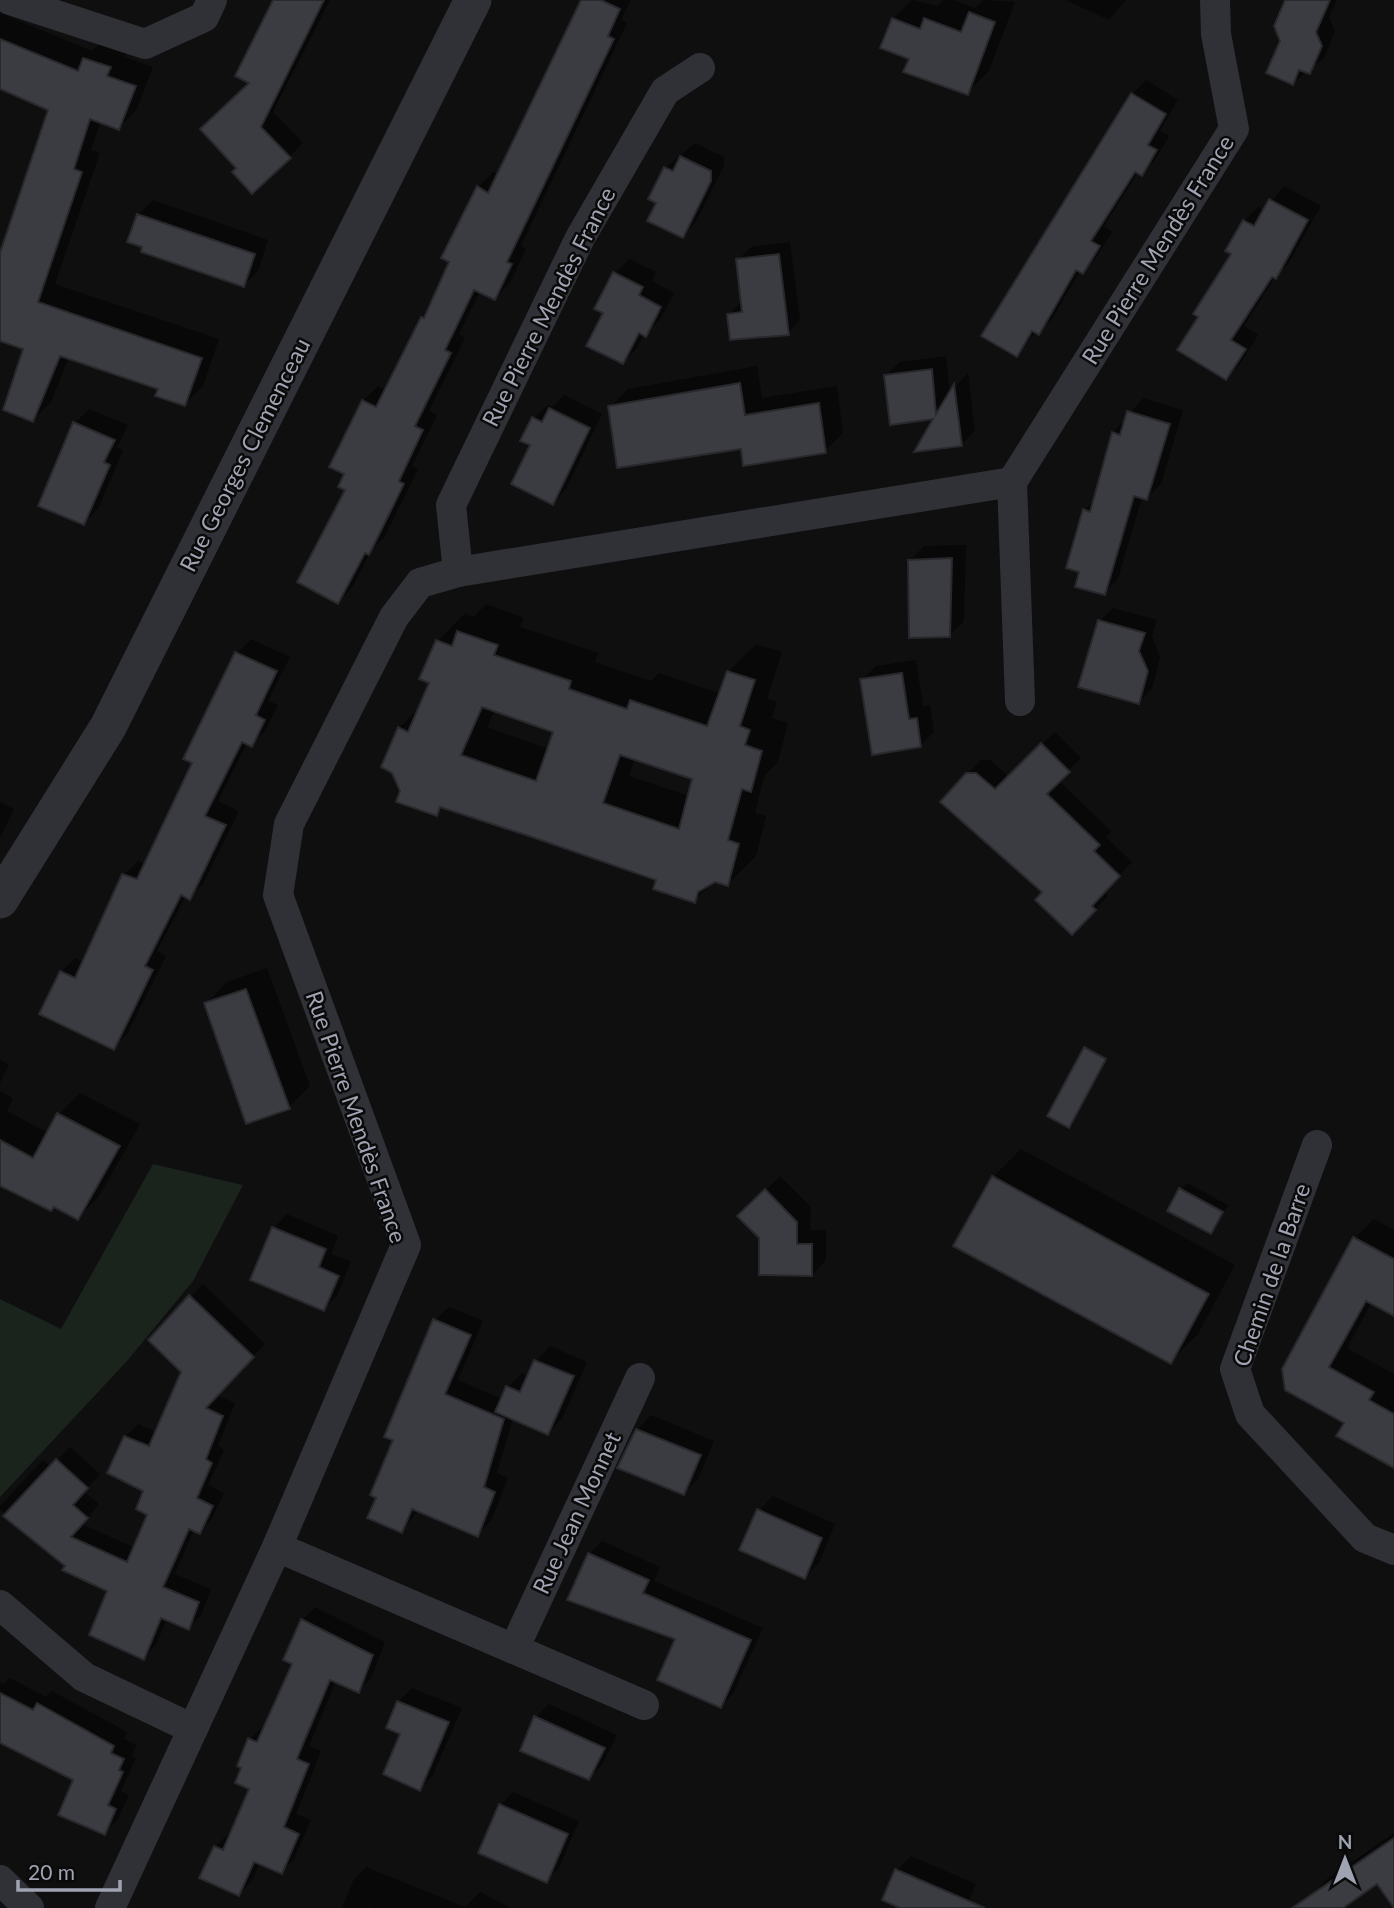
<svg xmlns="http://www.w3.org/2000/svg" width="1394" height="1908" viewBox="0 0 1394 1908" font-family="Lato,sans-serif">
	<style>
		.green { fill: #1b231d }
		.shadow { fill: #0007; fill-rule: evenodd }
		.building { fill: #3b3c41; stroke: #29292d; stroke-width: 2; fill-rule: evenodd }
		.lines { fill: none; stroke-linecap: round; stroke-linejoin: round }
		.minor { stroke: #303136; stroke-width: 30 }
		.tertiary { stroke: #303136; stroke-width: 37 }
		.labels { text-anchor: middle; stroke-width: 5; stroke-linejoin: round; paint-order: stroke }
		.street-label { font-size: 23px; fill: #a0a4b2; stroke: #0a0a0b }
	</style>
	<rect width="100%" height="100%" fill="#0f0f10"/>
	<path class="green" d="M153,1164L243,1185L193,1281L127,1361L0,1497V1299L61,1329Z"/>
	<g class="shadow">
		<path d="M277,0H330L273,112L303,143L289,157L238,168L251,82Z"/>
		<path d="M583,0H631L621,20L627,23L521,246L526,249L510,283L495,298L480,291L459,334L465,338L429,411L437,415L412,466L418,469L384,538L372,549L353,586L338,602L347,474L363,401L378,386L386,390L452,261L478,187L493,172L499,175Z"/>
		<path d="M912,0L938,6L944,0H954L975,8L984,0L1015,2L989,71L967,93L893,19Z"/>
		<path d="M1065,0H1126L1109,20Z"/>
		<path d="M1287,0H1337L1329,17L1335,31L1324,58L1292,83L1281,41Z"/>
		<path d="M0,13L92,51L103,40L128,49L125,57L153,67L137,109L119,128L101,121L91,150L100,153L55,284L219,339L203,386L184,404L160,388L69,357L51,402L33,420L26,348L0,339V258L50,109L0,88Z"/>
		<path d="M1146,80L1178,100L1160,131L1169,136L1155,160L1142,173L1138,172L1104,226L1112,232L1096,258L1082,272L1080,271L1052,319L1039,332L1036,331L1017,355L1132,94Z"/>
		<path d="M695,143L724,157V166L696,222L682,236L659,202L665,168Z"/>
		<path d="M1284,186L1321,206L1289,263L1275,277L1244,326L1258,335L1240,364L1226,378L1200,317L1233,253L1244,221L1258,207L1264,211Z"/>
		<path d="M153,200L268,240L258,271L244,285L145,246L138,215Z"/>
		<path d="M790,242L800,320L788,333L729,315L741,302L738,260L751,247Z"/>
		<path d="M629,259L656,272L652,281L674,293L660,320L644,334L637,348L623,362L605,313L615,274Z"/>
		<path d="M946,356L950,394L968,372L975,431L961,445L937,417L885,376L900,362Z"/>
		<path d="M757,366L762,398L837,386L843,433L825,451L742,447L610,407L628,389Z"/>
		<path d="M564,395L602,414L566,489L553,503L533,444L534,418L548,405L553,407Z"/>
		<path d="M1143,398L1183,410L1161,484L1147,498L1142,497L1118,579L1104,593L1081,571L1084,510L1096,499L1113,433Z"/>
		<path d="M89,409L128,425L117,448L123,450L98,509L84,523L75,423Z"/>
		<path d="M966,545L964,621L950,635L910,560L924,546Z"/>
		<path d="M486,604L524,618L520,627L598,653L595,662L651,681L659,673L721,694L728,672L756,644L782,652L767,699L777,702L772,718L788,723L778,762L764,776L755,813L766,816L756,856L728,884L715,880L694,901L658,878L444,806L437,814L401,791L399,728L420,707L431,682L421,678L438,641L465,613L474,617ZM495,710L555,731L549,749L487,727ZM635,758L694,778L689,796L629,776Z"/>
		<path d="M1113,608L1157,620L1152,637L1160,657L1152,689L1139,702L1100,621Z"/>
		<path d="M251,639L290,657L268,701L278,705L265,731L251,745L247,743L218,801L239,811L203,884L189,897L186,896L157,951L166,956L127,1034L113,1047L61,972L75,958L84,963L124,875L138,861L146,864L194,763L237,653Z"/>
		<path d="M916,660L923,706L930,705L934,732L920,746L862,680L876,666Z"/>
		<path d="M1055,732L1081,758L1058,780L1111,831L1106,837L1132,862L1103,892L1108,896L1072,933L967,774L981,760H990L1009,777Z"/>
		<path d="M0,802L14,809L0,838Z"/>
		<path d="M267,968L310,1086L289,1107L206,1004L227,982Z"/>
		<path d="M0,1060L9,1065L0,1083Z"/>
		<path d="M0,1091L13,1098L7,1111L48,1133L59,1114L80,1093L140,1124L99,1196L78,1218L0,1184Z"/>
		<path d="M1021,1149L1235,1265L1198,1334L1170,1362L993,1177Z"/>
		<path d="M780,1176L811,1207L810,1230H826V1260L812,1275L761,1237L740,1216Z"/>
		<path d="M1187,1183L1228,1205L1210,1232L1181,1189Z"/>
		<path d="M287,1214L338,1236L331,1254L351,1262L337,1296L323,1309L274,1228Z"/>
		<path d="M1374,1219L1394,1230V1314L1372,1302L1347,1348L1394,1374V1466L1346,1423L1286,1389L1355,1238Z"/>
		<path d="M203,1284L265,1344L216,1395L235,1403L218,1446L224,1450L208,1485L224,1493L212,1519L200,1532L194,1529L175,1574L211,1589L201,1615L188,1628L167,1618L156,1645L143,1658L109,1590L68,1566L0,1510V1506L43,1460L51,1467L70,1447L100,1474L84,1492L99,1504L82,1524L135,1548L149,1514L146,1490L125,1437L138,1424L157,1432L183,1371L191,1297Z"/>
		<path d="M449,1307L483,1321L458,1380L502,1399L508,1387L522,1373L529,1376L536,1361L550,1346L587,1362L562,1419L548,1433L513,1418L497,1473L508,1478L491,1521L477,1535L418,1510L402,1531L395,1440L435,1320Z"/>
		<path d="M651,1415L714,1441L698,1479L683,1493L637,1430Z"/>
		<path d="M773,1496L835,1524L819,1563L804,1577L759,1510Z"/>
		<path d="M602,1541L660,1567L654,1581L763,1628L733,1694L720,1706L678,1638L589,1554Z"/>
		<path d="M315,1607L385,1642L371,1678L358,1690L336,1681L309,1746L321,1751L296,1814L311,1820L294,1859L281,1872L260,1862L252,1881L239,1894L215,1847L228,1834L232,1835L252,1788L250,1739L263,1726L265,1727L294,1663L302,1620Z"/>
		<path d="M10,1678L46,1697L52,1691L127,1732L124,1739L137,1745L131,1756L136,1758L121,1791L129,1795L118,1819L104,1833L76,1780L0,1741V1682L4,1684Z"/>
		<path d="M412,1688L462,1708L433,1775L420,1789L402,1733L398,1702Z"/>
		<path d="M549,1704L617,1735L602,1765L589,1778L536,1717Z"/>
		<path d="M513,1792L579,1821L559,1868L546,1881L480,1852L501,1805Z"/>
		<path d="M1394,1833V1906L1377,1882L1340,1908H1311L1306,1900L1327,1879Z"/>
		<path d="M911,1856L976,1884L966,1908H904L884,1899L897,1870Z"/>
		<path d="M366,1867L465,1907L480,1892L511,1908H369L371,1904L367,1908H342L353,1881Z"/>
	</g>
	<g class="building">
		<path d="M273,0H324L261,127L291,158L252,194L232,172L236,168L200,129L249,83L235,76Z"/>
		<path d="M581,0H601L620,9L608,36L614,39L507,262L512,264L495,300L474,290L445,350L451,353L415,426L423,430L399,481L404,484L369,555L365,553L338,604L297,582L345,490L338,487L344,474L329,467L362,400L376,407L421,317L424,318L449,262L441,258L477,186L488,193Z"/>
		<path d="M1285,0H1330L1316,32L1322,46L1310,74L1299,70L1293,85L1266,73L1280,41L1274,26Z"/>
		<path d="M969,12L995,22L968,95L903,72L909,59L880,48L892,18L920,29L924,18L961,32Z"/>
		<path d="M0,39L78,71L83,58L111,67L107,76L136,86L119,130L90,119L74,169L82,172L38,302L202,358L185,406L155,396L158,389L60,356L33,422L3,410L23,349L0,341V253L48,110L0,89Z"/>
		<path d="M1131,93L1166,114L1148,145L1157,150L1142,176L1135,172L1091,241L1100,246L1083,274L1076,270L1039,335L1032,331L1017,357L981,336Z"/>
		<path d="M680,156L711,171V181L683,238L647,221L656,203L648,199L664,167L673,171Z"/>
		<path d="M1269,199L1308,220L1276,279L1272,277L1231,340L1246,349L1226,380L1177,350L1198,317L1193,314L1231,254L1225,251L1243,220L1254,226Z"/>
		<path d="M137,214L255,254L244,287L141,252L142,247L127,242Z"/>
		<path d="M779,254L789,335L730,340L727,314L742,312L736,259Z"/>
		<path d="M613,272L643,287L639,295L661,307L646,337L639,333L623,364L586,346L603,313L594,309Z"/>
		<path d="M932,369L936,414L954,384L962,446L914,452L933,419L890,425L884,375Z"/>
		<path d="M740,383L745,415L819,403L826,453L743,466L741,449L617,468L608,406Z"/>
		<path d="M549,408L590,428L553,505L511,484L530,445L520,441L532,417L542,422Z"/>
		<path d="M1127,411L1170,424L1147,500L1134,496L1105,595L1075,587L1079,572L1066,568L1083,509L1090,512L1112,432L1120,435Z"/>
		<path d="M73,422L115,440L104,462L110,465L84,525L38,506Z"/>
		<path d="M952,558L950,637L909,638L908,560Z"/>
		<path d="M1098,620L1145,633L1139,651L1148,671L1139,704L1078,687Z"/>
		<path d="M457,631L498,645L494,655L571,681L569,689L627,709L630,700L707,726L727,671L755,680L740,726L750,730L745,745L762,751L751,792L742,789L728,840L739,844L728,886L715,882L698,892L695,903L653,889L656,880L532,837L440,807L437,816L396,802L400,791L392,773L381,767L398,727L408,732L429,683L419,679L436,640L452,646ZM482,707L553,732L536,781L461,755ZM620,755L692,779L679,829L603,803Z"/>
		<path d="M235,652L277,671L256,715L265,720L252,747L242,742L205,816L226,825L190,900L181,895L145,966L153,970L114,1050L39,1014L60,971L75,978L122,874L137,879L192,763L183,759Z"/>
		<path d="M902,673L909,719L917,718L921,747L872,755L860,679Z"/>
		<path d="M1041,743L1070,772L1047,794L1100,845L1094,851L1120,876L1092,906L1096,910L1072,935L1035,900L1042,892L940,802L966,773H976L995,789Z"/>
		<path d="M246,989L290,1109L246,1124L204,1003Z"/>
		<path d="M1084,1047L1106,1059L1069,1128L1047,1116Z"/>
		<path d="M57,1113L120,1146L78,1220L54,1207L51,1211L0,1186V1140L33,1158Z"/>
		<path d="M992,1176L1209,1294L1171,1364L953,1246Z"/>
		<path d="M1179,1188L1223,1212L1211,1234L1167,1211Z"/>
		<path d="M765,1189L797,1222V1244H812V1276L759,1275V1238L737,1216Z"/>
		<path d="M272,1227L326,1249L319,1267L339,1276L324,1311L250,1280Z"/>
		<path d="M1353,1237L1394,1259V1316L1366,1301L1329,1367L1374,1392L1369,1400L1394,1414V1468L1336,1436L1344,1423L1285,1390L1282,1369Z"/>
		<path d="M189,1295L254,1357L206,1408L223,1416L206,1459L212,1463L197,1498L213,1506L200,1534L189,1529L163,1587L199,1602L189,1630L161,1618L144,1660L89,1635L107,1591L62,1570L65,1566L3,1516L56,1459L88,1488L73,1505L88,1518L71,1537L127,1562L147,1515L136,1509L143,1491L107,1473L124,1436L149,1446L181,1372L148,1340Z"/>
		<path d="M433,1319L471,1335L445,1394L504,1419L484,1487L495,1492L478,1537L412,1509L402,1533L367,1518L376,1498L370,1495L393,1440L384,1437Z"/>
		<path d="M534,1360L574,1376L548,1435L495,1412L506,1386L520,1392Z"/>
		<path d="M636,1429L701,1455L684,1495L617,1468Z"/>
		<path d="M757,1509L822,1538L805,1579L739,1550Z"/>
		<path d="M588,1553L649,1580L643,1593L751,1640L721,1708L657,1680L675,1639L567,1600Z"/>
		<path d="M301,1619L373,1655L359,1693L330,1680L303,1744L297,1759L309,1764L284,1827L299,1834L282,1874L254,1862L239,1896L199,1878L214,1846L223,1850L249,1789L235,1783L241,1768L237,1766L248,1738L257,1742L292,1664L283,1660Z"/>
		<path d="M0,1693L33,1710L37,1703L114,1746L111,1753L124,1759L119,1770L123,1772L108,1805L116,1809L105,1835L58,1815L73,1780L0,1743Z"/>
		<path d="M397,1701L449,1722L420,1791L383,1774L400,1734L386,1728Z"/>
		<path d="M534,1716L605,1748L589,1780L520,1751Z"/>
		<path d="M499,1804L568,1834L547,1883L478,1853Z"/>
		<path d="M1394,1838V1908L1377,1884L1343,1908H1292Z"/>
		<path d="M895,1869L985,1908H900L882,1900Z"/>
	</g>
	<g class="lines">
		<g class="minor">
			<path d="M10,0L145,44L204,17L212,0"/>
			<path d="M1012,482L1020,701"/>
			<path d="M458,572L1012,482L1234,129L1216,34L1215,0"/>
			<path d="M1317,1145L1235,1369L1250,1414L1365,1538L1394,1550"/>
			<path d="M277,1547L644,1705"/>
			<path d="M0,1605L84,1677L193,1729"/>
			<path d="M514,1649L640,1378"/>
			<path d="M0,1880L29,1908"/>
			<path d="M110,1908L277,1547L406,1245L278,895L289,824L394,617L420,583L458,572L451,505L580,238L665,91L700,68"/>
		</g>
		<path class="tertiary" d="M0,900L108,727L473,0"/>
	</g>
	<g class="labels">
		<g class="street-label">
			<text transform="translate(1158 250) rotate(-58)" y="8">Rue Pierre Mendès France</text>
			<text transform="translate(549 307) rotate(-63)" y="8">Rue Pierre Mendès France</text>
			<text transform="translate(245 455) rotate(-63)" y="8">Rue Georges Clemenceau</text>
			<text transform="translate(356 1117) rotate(71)" y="8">Rue Pierre Mendès France</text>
			<text transform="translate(1272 1275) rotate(-71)" y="8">Chemin de la Barre</text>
			<text transform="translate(577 1513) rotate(-65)" y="8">Rue Jean Monnet</text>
		</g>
	</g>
	<g transform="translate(1345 1859)" stroke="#0a0a0b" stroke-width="5" paint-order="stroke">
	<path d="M0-5L12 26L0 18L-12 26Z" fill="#a0a4b2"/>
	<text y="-10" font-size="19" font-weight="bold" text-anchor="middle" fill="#a0a4b2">N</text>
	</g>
	<path d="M18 1880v10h102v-10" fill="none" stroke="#a0a4b2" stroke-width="3.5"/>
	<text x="28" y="1880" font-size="21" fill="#a0a4b2" stroke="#0a0a0b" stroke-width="5" paint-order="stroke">20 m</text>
</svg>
